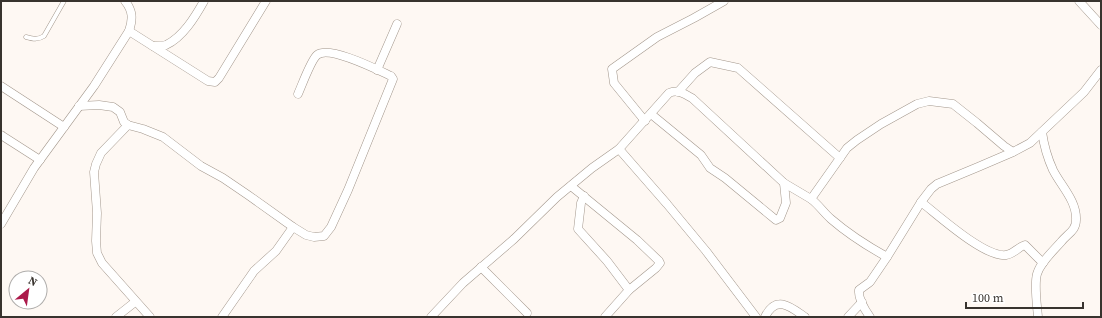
<svg xmlns="http://www.w3.org/2000/svg" width="1102" height="318" viewBox="0 0 1102 318" font-family="'Source Serif 4',serif">
	<style>
		.lines { fill: none; stroke-linecap: round; stroke-linejoin: round }
		.lane-casing { stroke: #a3978c; stroke-width: 5 }
		.street-casing { stroke: #a3978c; stroke-width: 9 }
		.lane { stroke: #fff; stroke-width: 4 }
		.street { stroke: #fff; stroke-width: 8 }
	</style>
	<rect width="100%" height="100%" fill="#fef8f3"/>
	<g class="lines">
		<g class="lane-casing">
			<path id="lane" d="M26,37C33,39 38,40 44,36L64,1"/>
		</g>
		<g class="street-casing">
			<g id="street">
				<path d="M1079,1L1101,25"/>
				<path d="M129,31L208,81L215,82L219,78L266,1"/>
				<path d="M153,46C157,46 162,46 166,45C183,37 195,17 204,1"/>
				<path d="M377,70L397,24"/>
				<path d="M1,86L64,127"/>
				<path d="M678,92L695,73L710,62L738,68L840,158"/>
				<path d="M79,106L99,105L113,107L120,112L124,122L128,125L143,129L163,137L201,166L223,178L248,195L293,227L306,235L314,237L324,236L331,227L348,190L393,79L391,76C378,70 329,45 317,55C311,60 302,85 298,94"/>
				<path d="M651,114L701,155L710,168L725,178L776,220L780,218L786,203L784,183"/>
				<path d="M645,121L614,83L612,69L657,37L694,18L724,1"/>
				<path d="M128,125L101,153L96,164L94,172L97,213L96,241L97,253L102,263L150,317"/>
				<path d="M1,135L40,160"/>
				<path d="M619,149L669,93C678,89 684,94 692,98L784,183L811,199"/>
				<path d="M1013,152L1004,146L977,123L953,104L929,101L917,104L881,124L857,140L847,148L811,199C819,205 823,212 831,219C846,232 869,247 887,257L921,202L931,189L937,184L978,167L1013,152L1030,143L1084,92L1101,70"/>
				<path d="M571,186L637,240L659,261L660,263L656,268L629,290"/>
				<path d="M584,196L581,203L578,229L607,261L629,290L605,317"/>
				<path d="M921,202C938,215 985,258 1006,255C1014,254 1018,247 1025,245L1043,263"/>
				<path d="M1,224L34,168L94,86L129,31C133,19 133,11 125,1"/>
				<path d="M481,267L527,313"/>
				<path d="M116,317L135,302"/>
				<path d="M222,317L254,271L276,251L293,227"/>
				<path d="M431,317L463,283L514,239L557,197L592,168L619,149L667,204L706,251L756,317"/>
				<path d="M765,317C776,294 791,307 805,317"/>
				<path d="M848,317L862,302"/>
				<path d="M870,317C865,310 858,299 859,290L870,282L887,257"/>
				<path d="M1038,317C1037,305 1034,285 1037,274C1040,263 1053,251 1061,242C1067,234 1076,231 1076,220C1077,201 1061,186 1053,170C1047,157 1044,146 1042,132"/>
			</g>
		</g>
		<use href="#lane" class="lane"/>
		<use href="#street" class="street"/>
	</g>
	<rect width="1102" height="318" fill="none" stroke="#38332e" stroke-width="4"/>
	<g transform="translate(28 290) rotate(29)"><circle r="19" fill="#ffffff" stroke="#afadab"/>
	<path d="M0-3L7 15L0 10L-7 15Z" fill="#ac1a4b"/>
	<text y="-6" font-size="11" font-weight="bold" text-anchor="middle" fill="#38332e">N</text>
	</g>
	<path d="M966 302v6h117v-6" fill="none" stroke="#38332e" stroke-width="2"/>
	<text x="972" y="302" font-size="12" fill="#38332e" stroke="#ffffff" stroke-width="3" paint-order="stroke">100 m</text>
</svg>
